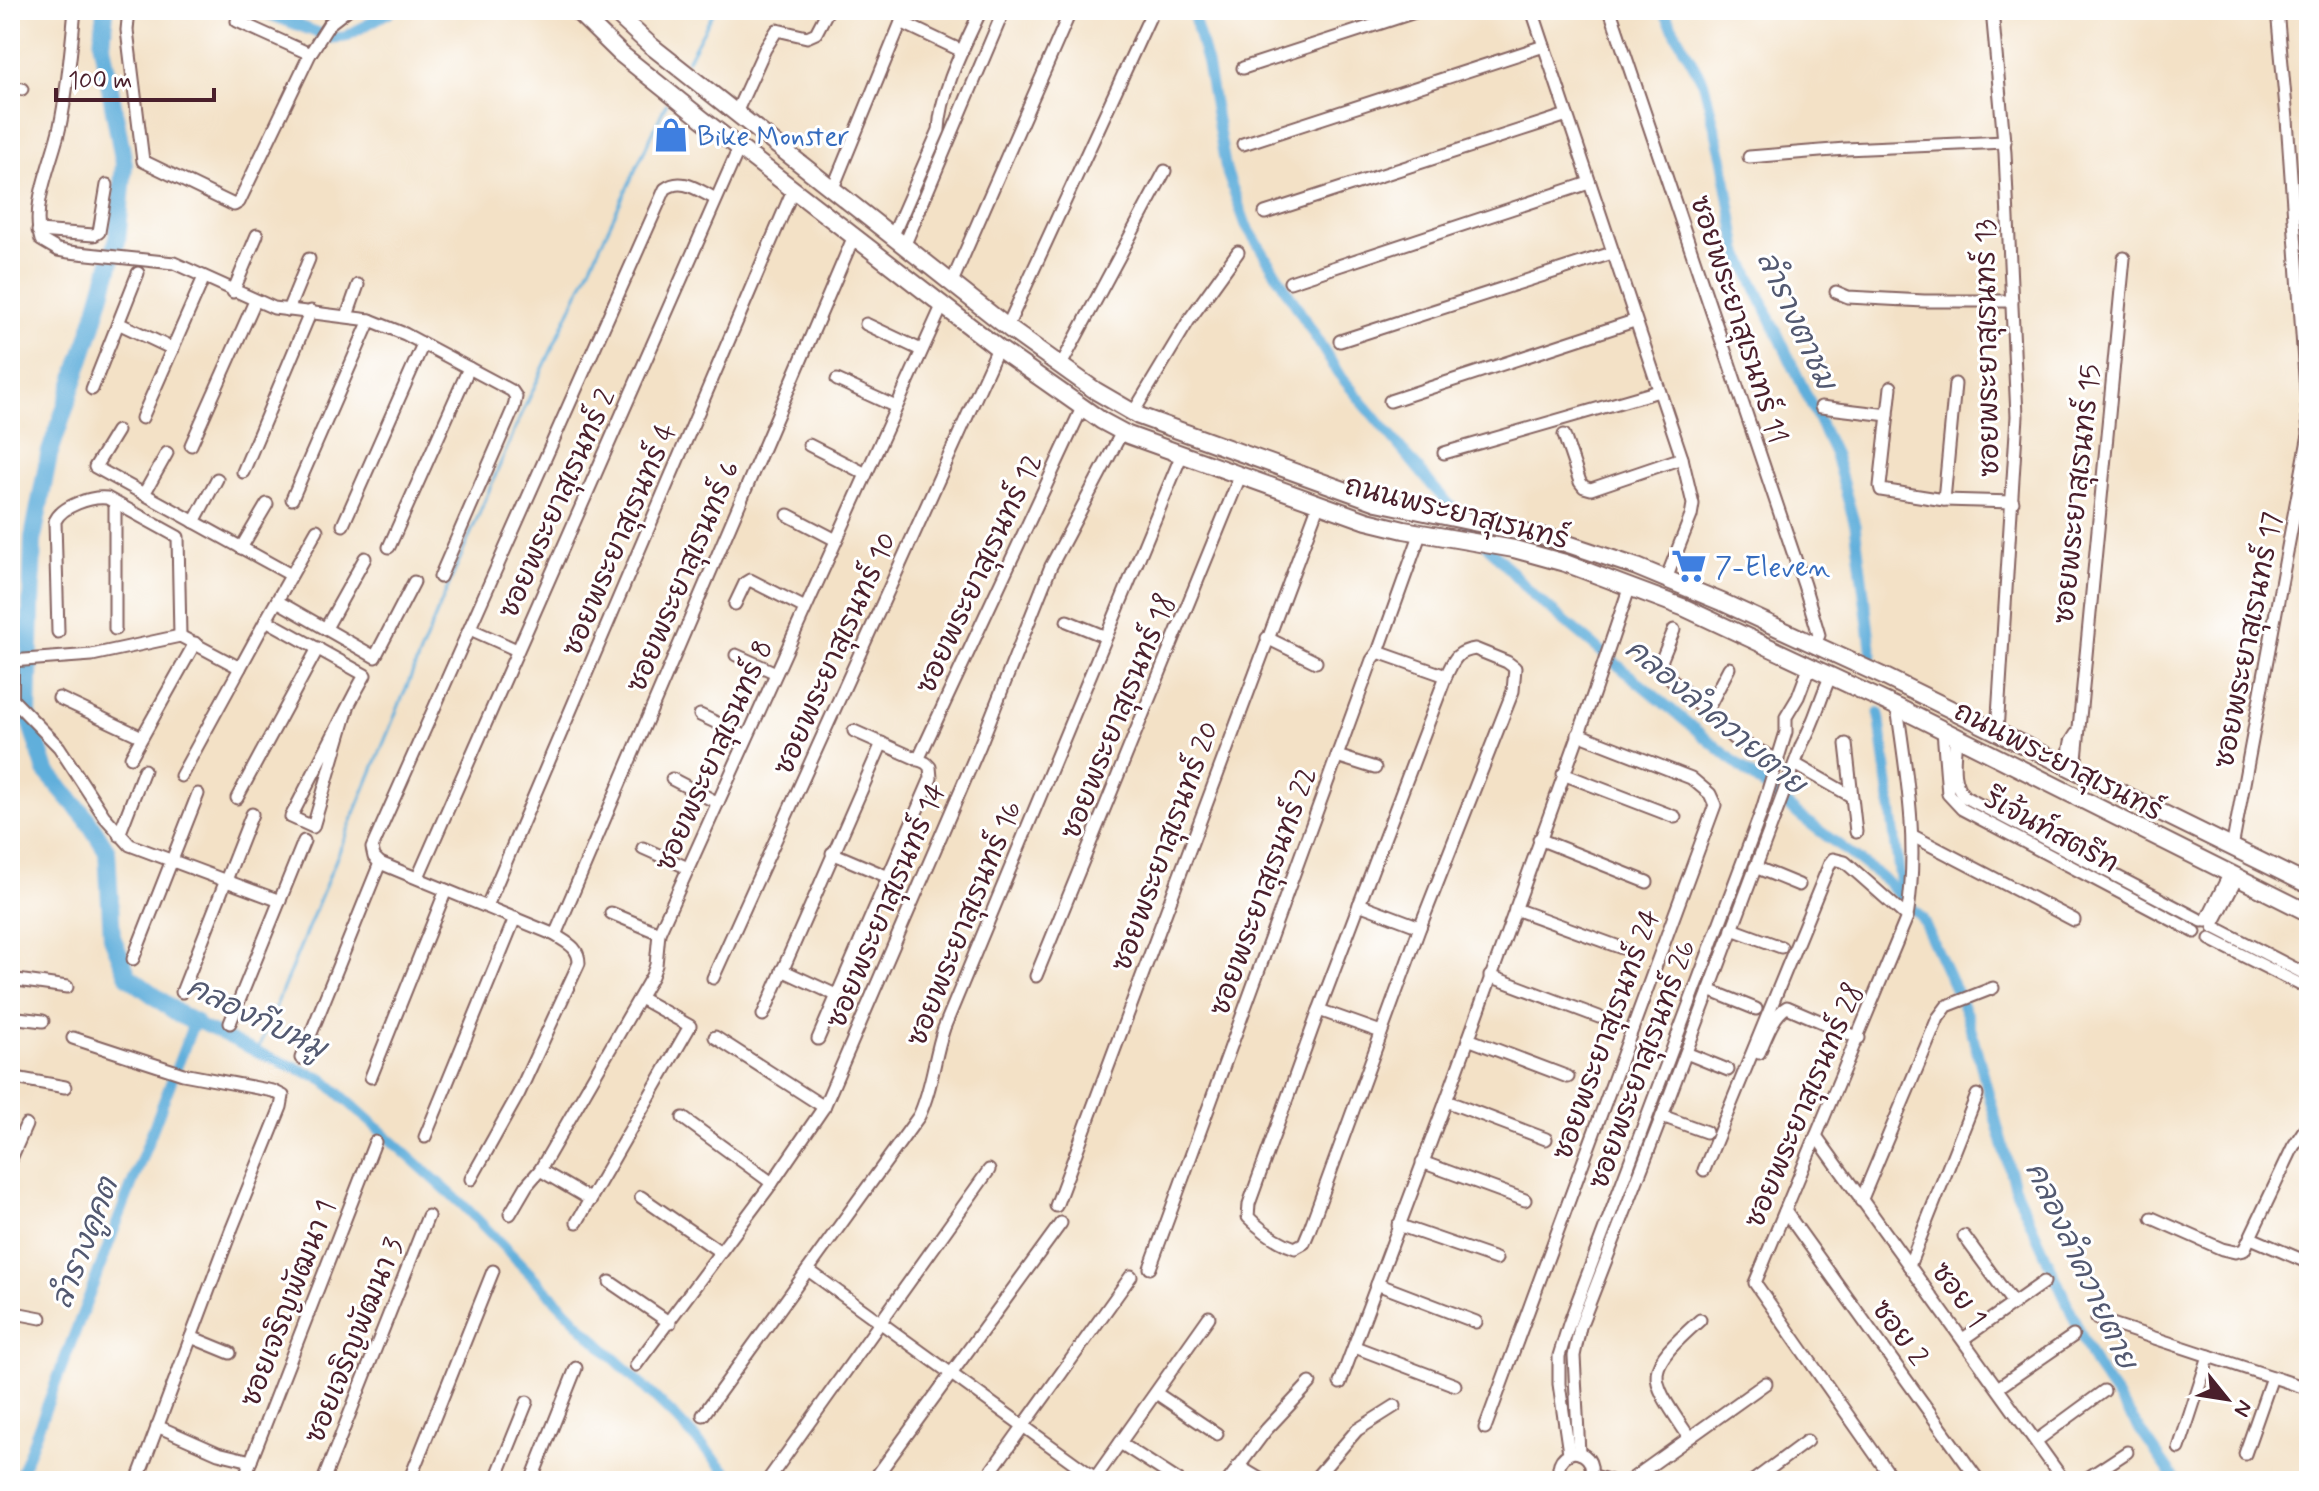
<svg xmlns="http://www.w3.org/2000/svg" width="2319" height="1491" viewBox="0 0 2319 1491" font-family="Mynerve,'Playpen Sans Thai',sans-serif">
	<style>
		.lines { fill: none; stroke-linecap: round; stroke-linejoin: round }
		.stream { stroke: #61afdb; stroke-width: 3 }
		.canal { stroke: #61afdb; stroke-width: 11 }
		.river { stroke: #61afdb; stroke-width: 18 }
		.street-casing { stroke: #856361; stroke-width: 15 }
		.secondary-casing { stroke: #856361; stroke-width: 20 }
		.street { stroke: #fff; stroke-width: 11 }
		.secondary { stroke: #fff; stroke-width: 16 }
		.labels { text-anchor: middle; stroke-width: 6; stroke-linejoin: round; paint-order: stroke }
		.shop-label { font-size: 28px; fill: #366cbe; stroke: #fff; text-anchor: start }
		.street-label { font-size: 28px; fill: #4a1f2b; stroke: #fff }
		.water-label { font-size: 30px; font-style: italic; fill: #535971; stroke: #fff }
	</style>
	<rect width="100%" height="100%" fill="#fff"/>
	<filter id="ink" filterUnits="userSpaceOnUse"><feTurbulence type="fractalNoise" baseFrequency=".0125" numOctaves="2"/><feDisplacementMap in="SourceGraphic" scale="16" xChannelSelector="R" yChannelSelector="G"/><feConvolveMatrix kernelMatrix="1 2 1 2 8 2 1 2 1" color-interpolation-filters="sRGB"/></filter>
	<filter id="wash" filterUnits="userSpaceOnUse"><feTurbulence type="fractalNoise" baseFrequency=".006" numOctaves="4" result="noise"/><feDisplacementMap in="SourceGraphic" scale="32" xChannelSelector="R" yChannelSelector="G"/><feGaussianBlur stdDeviation="1.8" result="paint"/><feColorMatrix in="noise" values="0 0 0 0 0 0 0 0 0 0 0 0 0 0 0 0 0 1.4 0 .05"/><feComposite in="paint" operator="in"/></filter>
	<g filter="url(#wash)">
		<rect width="100%" height="100%" fill="#f3e1c6"/>
		<g class="lines">
			<g class="stream">
				<path d="M687,61L715,10"/>
				<path d="M257,1052L439,608L519,420L666,104"/>
			</g>
			<g class="canal">
				<path d="M257,10L332,38L345,37L393,10"/>
				<path d="M1192,10L1207,64L1226,170L1246,225L1338,373L1435,489L1533,595L1800,816L1885,880L1922,918L1967,1015L2014,1186L2096,1367L2176,1481"/>
				<path d="M1663,10L1704,84L1722,157L1738,250L1835,455L1855,525L1872,655"/>
				<path d="M1879,713L1902,895"/>
				<path d="M18,1481L194,1022L257,1052L323,1079L463,1205L587,1332L676,1418L735,1481"/>
			</g>
			<path class="river" d="M105,10L102,45L124,164L117,241L91,331L49,455L33,538L28,715L46,771L87,819L107,851L112,937L128,976L180,1015L194,1022"/>
		</g>
	</g>
	<g filter="url(#ink)">
		<g class="lines">
			<g class="street-casing">
				<g id="street">
					<path d="M75,10C71,49 68,88 60,126C53,160 30,205 41,240L58,250L69,252L174,263L274,308L370,320L405,334L512,391L516,397L514,407L440,577"/>
					<path d="M129,10L127,30L143,161L234,205L239,202L310,54L237,21"/>
					<path d="M1532,10L1682,458L1693,504L1691,516L1666,579"/>
					<path d="M1610,10L1804,585L1819,635L1815,644"/>
					<path d="M1992,10L2005,153L2017,416L1997,732"/>
					<path d="M901,22L962,51"/>
					<path d="M310,54L329,24L347,10"/>
					<path d="M1243,68L1421,10"/>
					<path d="M10,86L22,89"/>
					<path d="M736,113L765,49L777,30L807,37L816,33L828,10"/>
					<path d="M1243,144L1544,46"/>
					<path d="M1749,157L1845,149L2005,142"/>
					<path d="M833,188L906,10"/>
					<path d="M1265,213L1567,115"/>
					<path d="M38,231L94,235L99,232L107,185"/>
					<path d="M893,235L939,130C941,89 964,47 981,10"/>
					<path d="M905,244L1004,10"/>
					<path d="M952,282L1071,10"/>
					<path d="M1290,282L1589,183"/>
					<path d="M233,292L257,235"/>
					<path d="M1836,292L1848,297L1924,301H2012"/>
					<path d="M288,310L309,259"/>
					<path d="M347,316L358,285"/>
					<path d="M118,323L173,349"/>
					<path d="M866,324L921,350"/>
					<path d="M1007,327L1153,10"/>
					<path d="M1340,341L1612,253"/>
					<path d="M1060,367L1165,171"/>
					<path d="M837,380L896,407"/>
					<path d="M1891,387L1880,486L1881,490L1944,500L2013,502"/>
					<path d="M92,389L138,273"/>
					<path d="M1390,401L1634,321"/>
					<path d="M1821,407L1888,415"/>
					<path d="M1133,413L1189,320L1238,252"/>
					<path d="M142,418L204,277"/>
					<path d="M117,431L95,467L291,575"/>
					<path d="M1564,435L1580,482L1584,487L1591,489L1682,458"/>
					<path d="M191,445L255,301"/>
					<path d="M809,445L866,474"/>
					<path d="M1444,453L1659,391"/>
					<path d="M243,472L311,311"/>
					<path d="M144,494L167,453"/>
					<path d="M292,499L370,320"/>
					<path d="M1944,500L1955,384"/>
					<path d="M115,503V629"/>
					<path d="M788,515L836,540"/>
					<path d="M194,522L217,479"/>
					<path d="M343,525L423,344"/>
					<path d="M389,547L469,368"/>
					<path d="M241,548L267,504"/>
					<path d="M277,601L375,657L414,582"/>
					<path d="M735,604L745,583L750,580L805,608"/>
					<path d="M266,620L317,530"/>
					<path d="M1067,621L1106,637"/>
					<path d="M326,628L365,558"/>
					<path d="M470,629L517,650"/>
					<path d="M1674,630L1662,659L1661,669L1733,738L1778,760"/>
					<path d="M58,632L55,521C62,506 91,496 107,498L178,537L180,636"/>
					<path d="M1267,638L1316,662"/>
					<path d="M1475,649L1507,662L1515,668L1513,691L1420,927L1309,1231L1304,1243L1295,1248C1277,1242 1261,1230 1248,1217L1249,1204L1319,1010L1446,676C1454,660 1455,652 1475,649Z"/>
					<path d="M1378,652L1446,676"/>
					<path d="M736,655L776,673"/>
					<path d="M11,661L92,655L180,636L240,668L266,620L365,675L355,693L291,817L313,827L348,708"/>
					<path d="M11,698L59,747L104,816L130,845L280,901"/>
					<path d="M59,698L142,737"/>
					<path d="M1705,714L1729,668"/>
					<path d="M700,715L747,737"/>
					<path d="M1943,730L1948,794L1962,809L2195,932"/>
					<path d="M1956,736C1955,758 1949,781 1965,797L2202,921"/>
					<path d="M1846,744L1856,832"/>
					<path d="M1337,756L1375,768"/>
					<path d="M131,757L195,643"/>
					<path d="M918,760L1082,408"/>
					<path d="M1795,764L1851,796"/>
					<path d="M2067,766L2071,742L2076,734"/>
					<path d="M2075,770L2124,258"/>
					<path d="M1563,774L1675,817"/>
					<path d="M181,776L240,668"/>
					<path d="M672,779L718,803"/>
					<path d="M237,798L318,648"/>
					<path d="M10,820L14,821"/>
					<path d="M119,835L144,770"/>
					<path d="M1913,836L2074,920"/>
					<path d="M1539,839L1647,882"/>
					<path d="M643,848L688,868"/>
					<path d="M2232,848L2309,434L2287,119L2277,10"/>
					<path d="M832,853L886,876"/>
					<path d="M1755,867L1799,885"/>
					<path d="M418,877L739,148"/>
					<path d="M1359,904L1420,927"/>
					<path d="M487,906L793,190"/>
					<path d="M1515,909L1622,948"/>
					<path d="M611,913L659,933"/>
					<path d="M2206,921L2229,875"/>
					<path d="M2213,924L2237,878"/>
					<path d="M2214,927L2309,976"/>
					<path d="M1732,929L1781,947"/>
					<path d="M555,935L854,236"/>
					<path d="M2210,939L2309,989"/>
					<path d="M133,959L198,794"/>
					<path d="M782,970L836,995"/>
					<path d="M1036,976L1241,474"/>
					<path d="M1490,976L1599,1017"/>
					<path d="M713,978L998,348"/>
					<path d="M10,979L67,987"/>
					<path d="M1709,990L1756,1009"/>
					<path d="M182,992L252,814"/>
					<path d="M1319,1010L1381,1032"/>
					<path d="M763,1015L882,743"/>
					<path d="M10,1017L43,1021"/>
					<path d="M230,1023L304,841"/>
					<path d="M715,1037L824,1107"/>
					<path d="M73,1038L183,1074L273,1091L283,1096L281,1107L232,1228L137,1481"/>
					<path d="M818,1039L931,778L930,767L926,763L854,731"/>
					<path d="M1468,1039L1568,1077"/>
					<path d="M1686,1053L1728,1070"/>
					<path d="M1759,1053C1766,1038 1773,1015 1787,1007L1859,1038"/>
					<path d="M301,1058L380,863"/>
					<path d="M10,1077L65,1087"/>
					<path d="M371,1077L446,890"/>
					<path d="M1446,1101L1546,1139"/>
					<path d="M1662,1116L1706,1132"/>
					<path d="M683,1118L772,1183"/>
					<path d="M1816,1136L2064,1481"/>
					<path d="M425,1137L515,918"/>
					<path d="M10,1161L26,1125"/>
					<path d="M1422,1162L1525,1200"/>
					<path d="M540,1170L591,1200"/>
					<path d="M1704,1170L1830,863L1833,859L1845,862L1907,917"/>
					<path d="M471,1179L519,1093L579,963C579,947 567,943 555,935L380,863L374,857L372,848L665,189C682,176 699,191 716,199"/>
					<path d="M641,1197L719,1251"/>
					<path d="M1861,1201L1938,1018L1947,1006L1993,988"/>
					<path d="M1056,1206L1319,503"/>
					<path d="M1785,1211L1979,1481"/>
					<path d="M510,1214L527,1185L540,1170L652,976L656,965L659,933L943,304"/>
					<path d="M2152,1218L2222,1249L2235,1252L2244,1250L2293,1147L2309,1123"/>
					<path d="M577,1222L690,1026L640,998"/>
					<path d="M1398,1225L1496,1259"/>
					<path d="M1964,1236L2013,1303"/>
					<path d="M2251,1238L2309,1263"/>
					<path d="M1909,1266L1977,1095"/>
					<path d="M1150,1268L1372,660L1378,652L1421,532"/>
					<path d="M808,1270L1095,1478"/>
					<path d="M610,1282L670,1323"/>
					<path d="M1377,1284L1476,1322"/>
					<path d="M10,1312L41,1318"/>
					<path d="M2097,1319L2309,1389"/>
					<path d="M191,1337L230,1353"/>
					<path d="M1963,1339L2044,1282"/>
					<path d="M1355,1347L1455,1385"/>
					<path d="M636,1365L772,1183L824,1107L980,745L1051,566L1122,432"/>
					<path d="M1340,1383L1446,1101L1593,695L1630,586"/>
					<path d="M1999,1387L2073,1336"/>
					<path d="M1156,1393L1217,1434"/>
					<path d="M703,1415L919,1116C932,1089 934,1057 944,1028L1182,454"/>
					<path d="M157,1426L218,1453L251,1461"/>
					<path d="M1485,1428L1715,805L1710,794L1691,778L1578,734"/>
					<path d="M1689,1437C1647,1374 1642,1372 1700,1320"/>
					<path d="M2036,1441L2104,1391"/>
					<path d="M1120,1443L1179,1481"/>
					<path d="M2179,1448L2209,1356"/>
					<path d="M1569,1453L1559,1384V1356L1569,1324L1761,813L1786,732V717L1798,697L1810,665"/>
					<path d="M1579,1453L1574,1356L1580,1327L1662,1116L1802,744C1815,722 1820,698 1831,675"/>
					<path d="M2245,1454L2272,1377"/>
					<path d="M1238,1466L1263,1481"/>
					<path d="M1591,1475L1611,1481"/>
					<path d="M2308,1477L2309,1474"/>
					<path d="M768,1480L989,1170"/>
					<path d="M243,1481L375,1142"/>
					<path d="M323,1481L428,1216"/>
					<path d="M409,1481L493,1271"/>
					<path d="M495,1481L527,1402"/>
					<path d="M531,1481L576,1368"/>
					<path d="M873,1481L1061,1223"/>
					<path d="M984,1481L1131,1276"/>
					<path d="M1093,1481L1209,1317"/>
					<path d="M1228,1481L1266,1430L1310,1383"/>
					<path d="M1313,1481L1357,1430L1395,1406"/>
					<path d="M1563,1481C1555,1469 1559,1456 1574,1452C1590,1454 1596,1468 1587,1481"/>
					<path d="M1629,1481L1766,1383"/>
					<path d="M1753,1481L1807,1441"/>
					<path d="M1894,1481L1755,1283L1907,917C1919,846 1907,777 1897,707"/>
					<path d="M2083,1481L2127,1452"/>
				</g>
			</g>
			<g class="secondary-casing">
				<g id="secondary">
					<path d="M576,10L621,54L702,119L998,348L1102,421L1128,435L1367,521L1404,530L1514,549L1565,563L1685,608L1897,707L2309,913"/>
					<path d="M612,10L650,45L1011,330L1096,391L1139,416L1377,502L1550,538L1637,567L1724,603L1885,677L2309,885"/>
					<path d="M10,656V701"/>
				</g>
			</g>
			<use href="#street" class="street"/>
			<use href="#secondary" class="secondary"/>
		</g>
	</g>
	<defs>
		<g id="shop-bare" transform="scale(2.76)"><path d="M-5-2.5h2.3a2.7 3.5 0 0 1 5.4 0H5L5.5 6h-11ZM-1.5-2.5h3a1.5 2.3 0 0 0-3 0Z" fill="#3f7fe0" stroke="#fff" stroke-width="2.5" paint-order="stroke"/></g>
		<g id="supermarket-bare" transform="scale(2.76)"><path d="M-6-5.5h2.5l.6 2H6L4.5 2H-2.5L-4.4-4H-6ZM-1.5 3.2a1.3 1.3 0 1 0 .1 0ZM3 3.2a1.3 1.3 0 1 0 .1 0Z" fill="#3f7fe0" stroke="#fff" stroke-width="2.5" paint-order="stroke"/></g>
	</defs>
	<g fill-rule="evenodd">
		<use href="#shop-bare" x="671" y="135"/>
		<use href="#supermarket-bare" x="1689" y="566"/>
	</g>
	<g class="labels">
		<g class="shop-label">
			<text x="697" y="145">Bike Monster</text>
			<text x="1715" y="576">7-Eleven</text>
		</g>
		<g class="street-label">
			<text transform="translate(1740 319) rotate(72)" y="10">ซอยพระยาสุเรนทร์ 11</text>
			<text transform="translate(1986 348) rotate(-91)" y="10">ซอยพระยาสุเรนทร์ 13</text>
			<text transform="translate(2076 494) rotate(-84)" y="10">ซอยพระยาสุเรนทร์ 15</text>
			<text transform="translate(556 503) rotate(-66)" y="10">ซอยพระยาสุเรนทร์ 2</text>
			<text transform="translate(1457 511) rotate(14)" y="10">ถนนพระยาสุเรนทร์</text>
			<text transform="translate(618 539) rotate(-67)" y="10">ซอยพระยาสุเรนทร์ 4</text>
			<text transform="translate(978 573) rotate(-65)" y="10">ซอยพระยาสุเรนทร์ 12</text>
			<text transform="translate(682 576) rotate(-67)" y="10">ซอยพระยาสุเรนทร์ 6</text>
			<text transform="translate(2247 640) rotate(-79)" y="10">ซอยพระยาสุเรนทร์ 17</text>
			<text transform="translate(834 653) rotate(-66)" y="10">ซอยพระยาสุเรนทร์ 10</text>
			<text transform="translate(1117 716) rotate(-68)" y="10">ซอยพระยาสุเรนทร์ 18</text>
			<text transform="translate(713 755) rotate(-66)" y="10">ซอยพระยาสุเรนทร์ 8</text>
			<text transform="translate(2059 760) rotate(27)" y="10">ถนนพระยาสุเรนทร์</text>
			<text transform="translate(2052 830) rotate(28)" y="10">รีเจ้นท์สตรีท</text>
			<text transform="translate(1164 846) rotate(-70)" y="10">ซอยพระยาสุเรนทร์ 20</text>
			<text transform="translate(1262 891) rotate(-70)" y="10">ซอยพระยาสุเรนทร์ 22</text>
			<text transform="translate(885 905) rotate(-67)" y="10">ซอยพระยาสุเรนทร์ 14</text>
			<text transform="translate(963 923) rotate(-68)" y="10">ซอยพระยาสุเรนทร์ 16</text>
			<text transform="translate(1605 1034) rotate(-70)" y="10">ซอยพระยาสุเรนทร์ 24</text>
			<text transform="translate(1641 1064) rotate(-70)" y="10">ซอยพระยาสุเรนทร์ 26</text>
			<text transform="translate(1803 1105) rotate(-67)" y="10">ซอยพระยาสุเรนทร์ 28</text>
			<text transform="translate(1960 1294) rotate(54)" y="10">ซอย 1</text>
			<text transform="translate(287 1303) rotate(-69)" y="10">ซอยเจริญพัฒนา 1</text>
			<text transform="translate(1901 1332) rotate(54)" y="10">ซอย 2</text>
			<text transform="translate(353 1340) rotate(-68)" y="10">ซอยเจริญพัฒนา 3</text>
		</g>
		<g class="water-label">
			<text transform="translate(1797 320) rotate(65)" y="10">ลำรางตาชม</text>
			<text transform="translate(1716 716) rotate(40)" y="10">คลองลำควายตาย</text>
			<text transform="translate(257 1017) rotate(26)" y="10">คลองกีบหมู</text>
			<text transform="translate(84 1243) rotate(-69)" y="10">ลำรางคูคต</text>
			<text transform="translate(2082 1265) rotate(65)" y="10">คลองลำควายตาย</text>
		</g>
	</g>
	<rect width="2319" height="1491" fill="none" stroke="#fff" stroke-width="40"/>
	<g transform="translate(2227 1399) rotate(120)" stroke="#ffffff" stroke-width="6" paint-order="stroke">
	<path d="M0-6L14 30L0 20L-14 30Z" fill="#4a1f2b"/>
	<text y="-12" font-size="22" font-weight="bold" text-anchor="middle" fill="#4a1f2b">N</text>
	</g>
	<path d="M56 88v12h158v-12" fill="none" stroke="#4a1f2b" stroke-width="4"/>
	<text x="68" y="88" font-size="24" fill="#4a1f2b" stroke="#ffffff" stroke-width="6" paint-order="stroke">100 m</text>
</svg>
